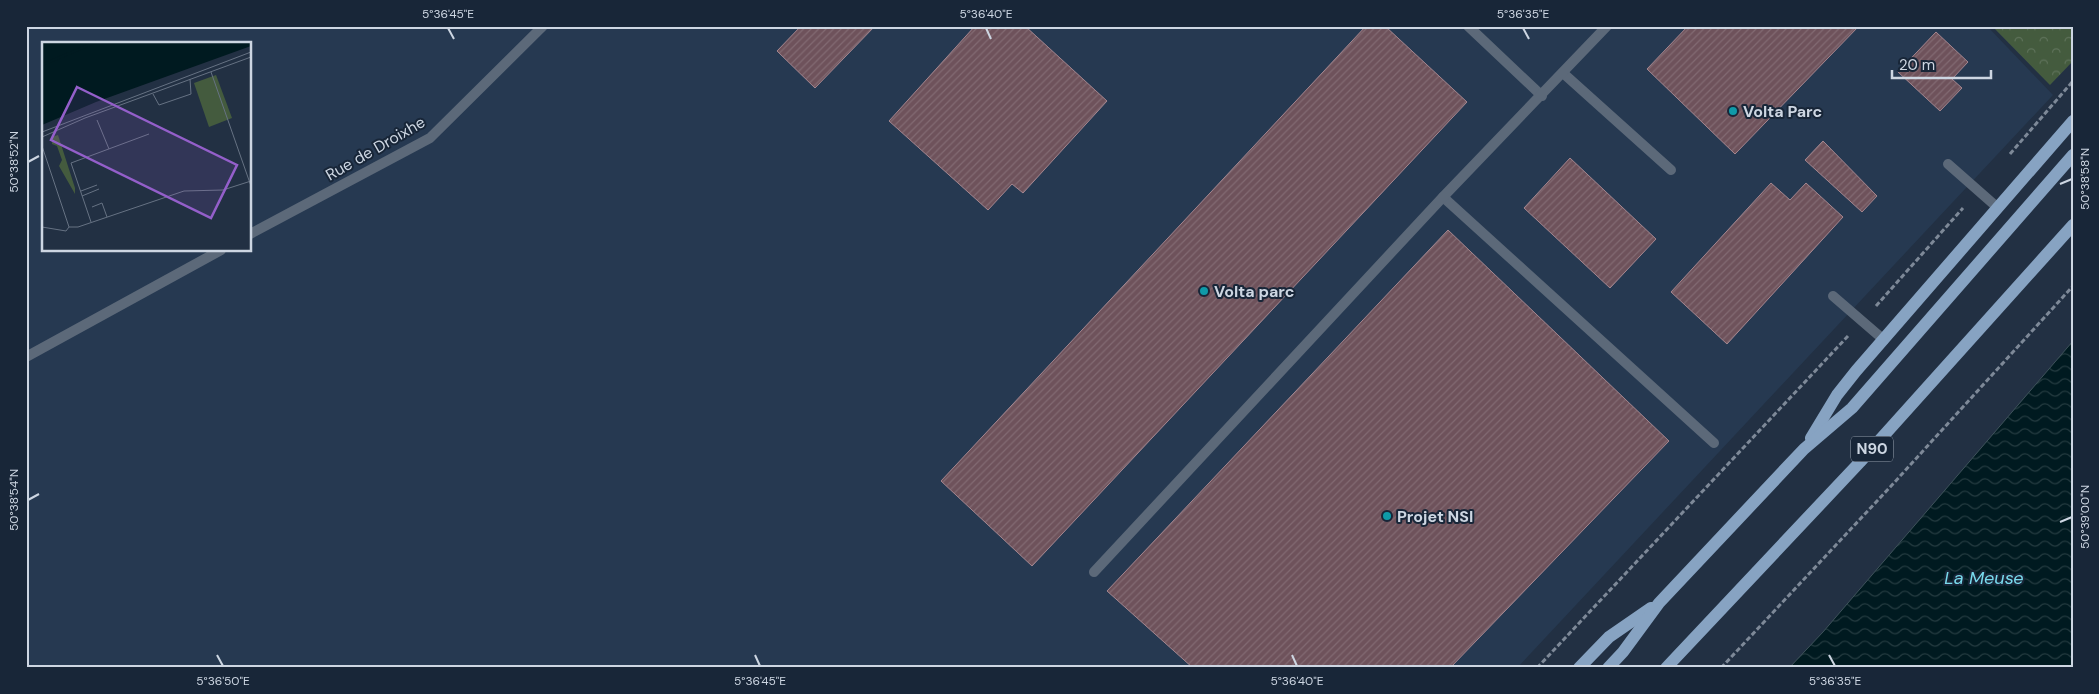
<svg xmlns="http://www.w3.org/2000/svg" width="2099" height="694" viewBox="0 0 2099 694" font-family="'DM Sans',sans-serif">
	<style>
		.built { fill: #263951; fill-rule: evenodd }
		.forest { fill: url(#forest-crowns) }
		.water { fill: url(#water-waves); stroke: #3e525a }
		.building { fill: url(#building-hatch); stroke: #a4868f }
		.lines { fill: none; stroke-linecap: round; stroke-linejoin: round }
		.path { stroke: #7e8998; stroke-width: 3; stroke-dasharray: 5 2.5; stroke-linecap: butt }
		.lane { stroke: #5c6979; stroke-width: 10 }
		.street { stroke: #5c6979; stroke-width: 10 }
		.primary { stroke: #87a3c2; stroke-width: 12 }
		.ticks { fill: none; stroke: #cdd6e2; stroke-width: 2 }
		.culture-dot { fill: #0f9aa8; stroke: #182638; stroke-width: 2 }
		.labels { text-anchor: middle; stroke-width: 4; stroke-linejoin: round; paint-order: stroke }
		.shield { fill: #182638; stroke: #97a1af; stroke-width: 1 }
		.shield-label { font-size: 15px; font-weight: bold; fill: #cdd6e2 }
		.poi-label { font-size: 16px; font-weight: bold; fill: #cdd6e2; stroke: #182638; text-anchor: start }
		.street-label { font-size: 16px; fill: #cdd6e2; stroke: #182638 }
		.water-label { font-size: 18px; font-style: italic; fill: #79daed; stroke: #182638 }
		.inset-river { fill: none; stroke: #001a20; stroke-width: 2.5 }
		.inset-road { fill: none; stroke: #667283; stroke-width: 1 }
		.view { fill: #945fca; fill-opacity: 0.15; stroke: #945fca; stroke-width: 2.5 }
		.inset-edge { fill: none; stroke: #cdd6e2; stroke-width: 2.5 }
		.neatline { fill: none; stroke: #cdd6e2; stroke-width: 2 }
		.ticks-label { font-size: 12px; text-anchor: middle; fill: #cdd6e2 }
	</style>
	<defs>
		<pattern id="forest-crowns" width="20" height="18" patternUnits="userSpaceOnUse" patternTransform="scale(1.25)"><rect width="20" height="18" fill="#445b3e"/><path d="M2 6a3 3 0 1 1 6 0M12 15a3 3 0 1 1 6 0" fill="none" stroke="#5e725a"/></pattern>
		<pattern id="water-waves" width="16" height="10" patternUnits="userSpaceOnUse" patternTransform="scale(1.25)"><rect width="16" height="10" fill="#001a20"/><path d="M0 5q4-4 8 0t8 0" fill="none" stroke="#243b40"/></pattern>
		<pattern id="building-hatch" width="6" height="6" patternUnits="userSpaceOnUse" patternTransform="scale(1.25)"><rect width="6" height="6" fill="#6e525b"/><path d="M-1 1l2-2M0 6l6-6M5 7l2-2" fill="none" stroke="#826a72"/></pattern>
	</defs>
	<rect width="100%" height="100%" fill="#223043"/>
	<path class="built" d="M26,26H1987L2053,95L1517,668H26ZM44,44H250V250H44Z"/>
	<path class="forest" d="M1992,26H2073V61L2050,85Z"/>
	<path class="water" d="M2073,341V668H1789L1823,632Z"/>
	<g class="building">
		<path d="M801,26H875L815,88L777,51Z"/>
		<path d="M975,26H1025L1107,101L1023,193L1012,184L988,210L889,121Z"/>
		<path d="M1366,26H1385L1467,102L1032,566L941,481Z"/>
		<path d="M1688,26H1859L1735,154L1647,69Z"/>
		<path d="M1936,32L1968,62L1952,79L1962,88L1940,111L1898,72Z"/>
		<path d="M1823,141L1877,196L1862,212L1805,160Z"/>
		<path d="M1570,158L1656,239L1610,288L1524,208Z"/>
		<path d="M1771,183L1790,200L1806,183L1843,217L1727,344L1671,292Z"/>
		<path d="M1448,230L1669,441L1450,668H1193L1107,591Z"/>
	</g>
	<g class="lines">
		<g class="path">
			<path d="M2010,154L2073,81"/>
			<path d="M1876,306L1963,208"/>
			<path d="M1537,668L1848,336"/>
			<path d="M1721,668L1892,485L2073,286"/>
		</g>
		<g class="lane">
			<path d="M1468,26L1542,96"/>
			<path d="M1563,73L1671,170"/>
			<path d="M1948,164L1998,208"/>
			<path d="M1833,296L1884,340"/>
		</g>
		<g class="street">
			<path d="M1443,197L1714,443"/>
			<path d="M250,234L430,138L543,26"/>
			<path d="M26,357L221,250"/>
			<path d="M1094,572L1443,197L1607,26"/>
		</g>
		<g class="primary">
			<path d="M1811,438L1837,395L1856,371L2073,121"/>
			<path d="M1579,668L1609,637L1651,608"/>
			<path d="M1608,668L1623,652L1659,603L1804,449L1852,408L2073,155"/>
			<path d="M1666,668L1860,462L2073,225"/>
		</g>
	</g>
	<path class="ticks" d="M448,28L454,39M986,28L991,39M1523,28L1529,39M28,162L39,156M2060,184L2072,179M28,500L39,494M2060,522L2072,517M217,655L223,666M755,655L760,666M1292,655L1297,666M1829,655L1835,666"/>
	<g class="culture-dot">
		<circle cx="1733" cy="111" r="5"/>
		<circle cx="1204" cy="291" r="5"/>
		<circle cx="1387" cy="516" r="5"/>
	</g>
	<g class="labels">
		<rect class="shield" x="1851" y="436.5" width="42" height="25" rx="4"/>
		<g class="shield-label">
			<text x="1872" y="454">N90</text>
		</g>
		<g class="poi-label">
			<text x="1743" y="117">Volta Parc</text>
			<text x="1214" y="297">Volta parc</text>
			<text x="1397" y="522">Projet NSI</text>
		</g>
		<g class="street-label">
			<text transform="translate(375 148) rotate(-30)" y="6">Rue de Droixhe</text>
		</g>
		<g class="water-label">
			<text x="1984" y="584">La Meuse</text>
		</g>
	</g>
	<g transform="translate(42 42)">
		<rect width="209" height="209" fill="#223043"/>
		<path d="M174,33L190,76L167,85L152,41Z" fill="#445b3e"/>
		<path d="M16,93L33,146V152L17,124L20,118L15,104L10,102V95Z" fill="#445b3e"/>
		<path d="M0,0H209V4L54,60L0,83Z" fill="#001a20"/>
		<path class="inset-river" d="M0,23L54,0"/>
		<path class="inset-road" d="M169,30L209,144M111,52L117,63L149,52L148,37M55,78L67,107M0,90L209,10M0,95L43,76L209,15M0,104L27,185M39,149L55,143M40,154L57,147M50,165L60,161L65,175M49,180L29,121L107,92M0,185L24,189L27,185M27,185H36L142,149L181,148L209,139"/>
		<path class="view" d="M35,45L195,123L169,176L9,98Z"/>
		<rect width="209" height="209" class="inset-edge"/>
	</g>
	<rect width="2099" height="694" fill="none" stroke="#182638" stroke-width="55"/>
	<path d="M1892 70v8h99v-8" fill="none" stroke="#cdd6e2" stroke-width="2.5"/>
	<text x="1899" y="70" font-size="15" fill="#cdd6e2" stroke="#182638" stroke-width="4" paint-order="stroke">20 m</text>
	<rect x="28" y="28" width="2044" height="638" class="neatline"/>
	<g class="ticks-label">
		<text x="448" y="18">5°36'45"E</text>
		<text x="986" y="18">5°36'40"E</text>
		<text x="1523" y="18">5°36'35"E</text>
		<text transform="translate(14 162) rotate(-90)" y="4">50°38'52"N</text>
		<text transform="translate(2085 179) rotate(-90)" y="4">50°38'58"N</text>
		<text transform="translate(14 500) rotate(-90)" y="4">50°38'54"N</text>
		<text transform="translate(2085 517) rotate(-90)" y="4">50°39'00"N</text>
		<text x="223" y="685">5°36'50"E</text>
		<text x="760" y="685">5°36'45"E</text>
		<text x="1297" y="685">5°36'40"E</text>
		<text x="1835" y="685">5°36'35"E</text>
	</g>
</svg>
